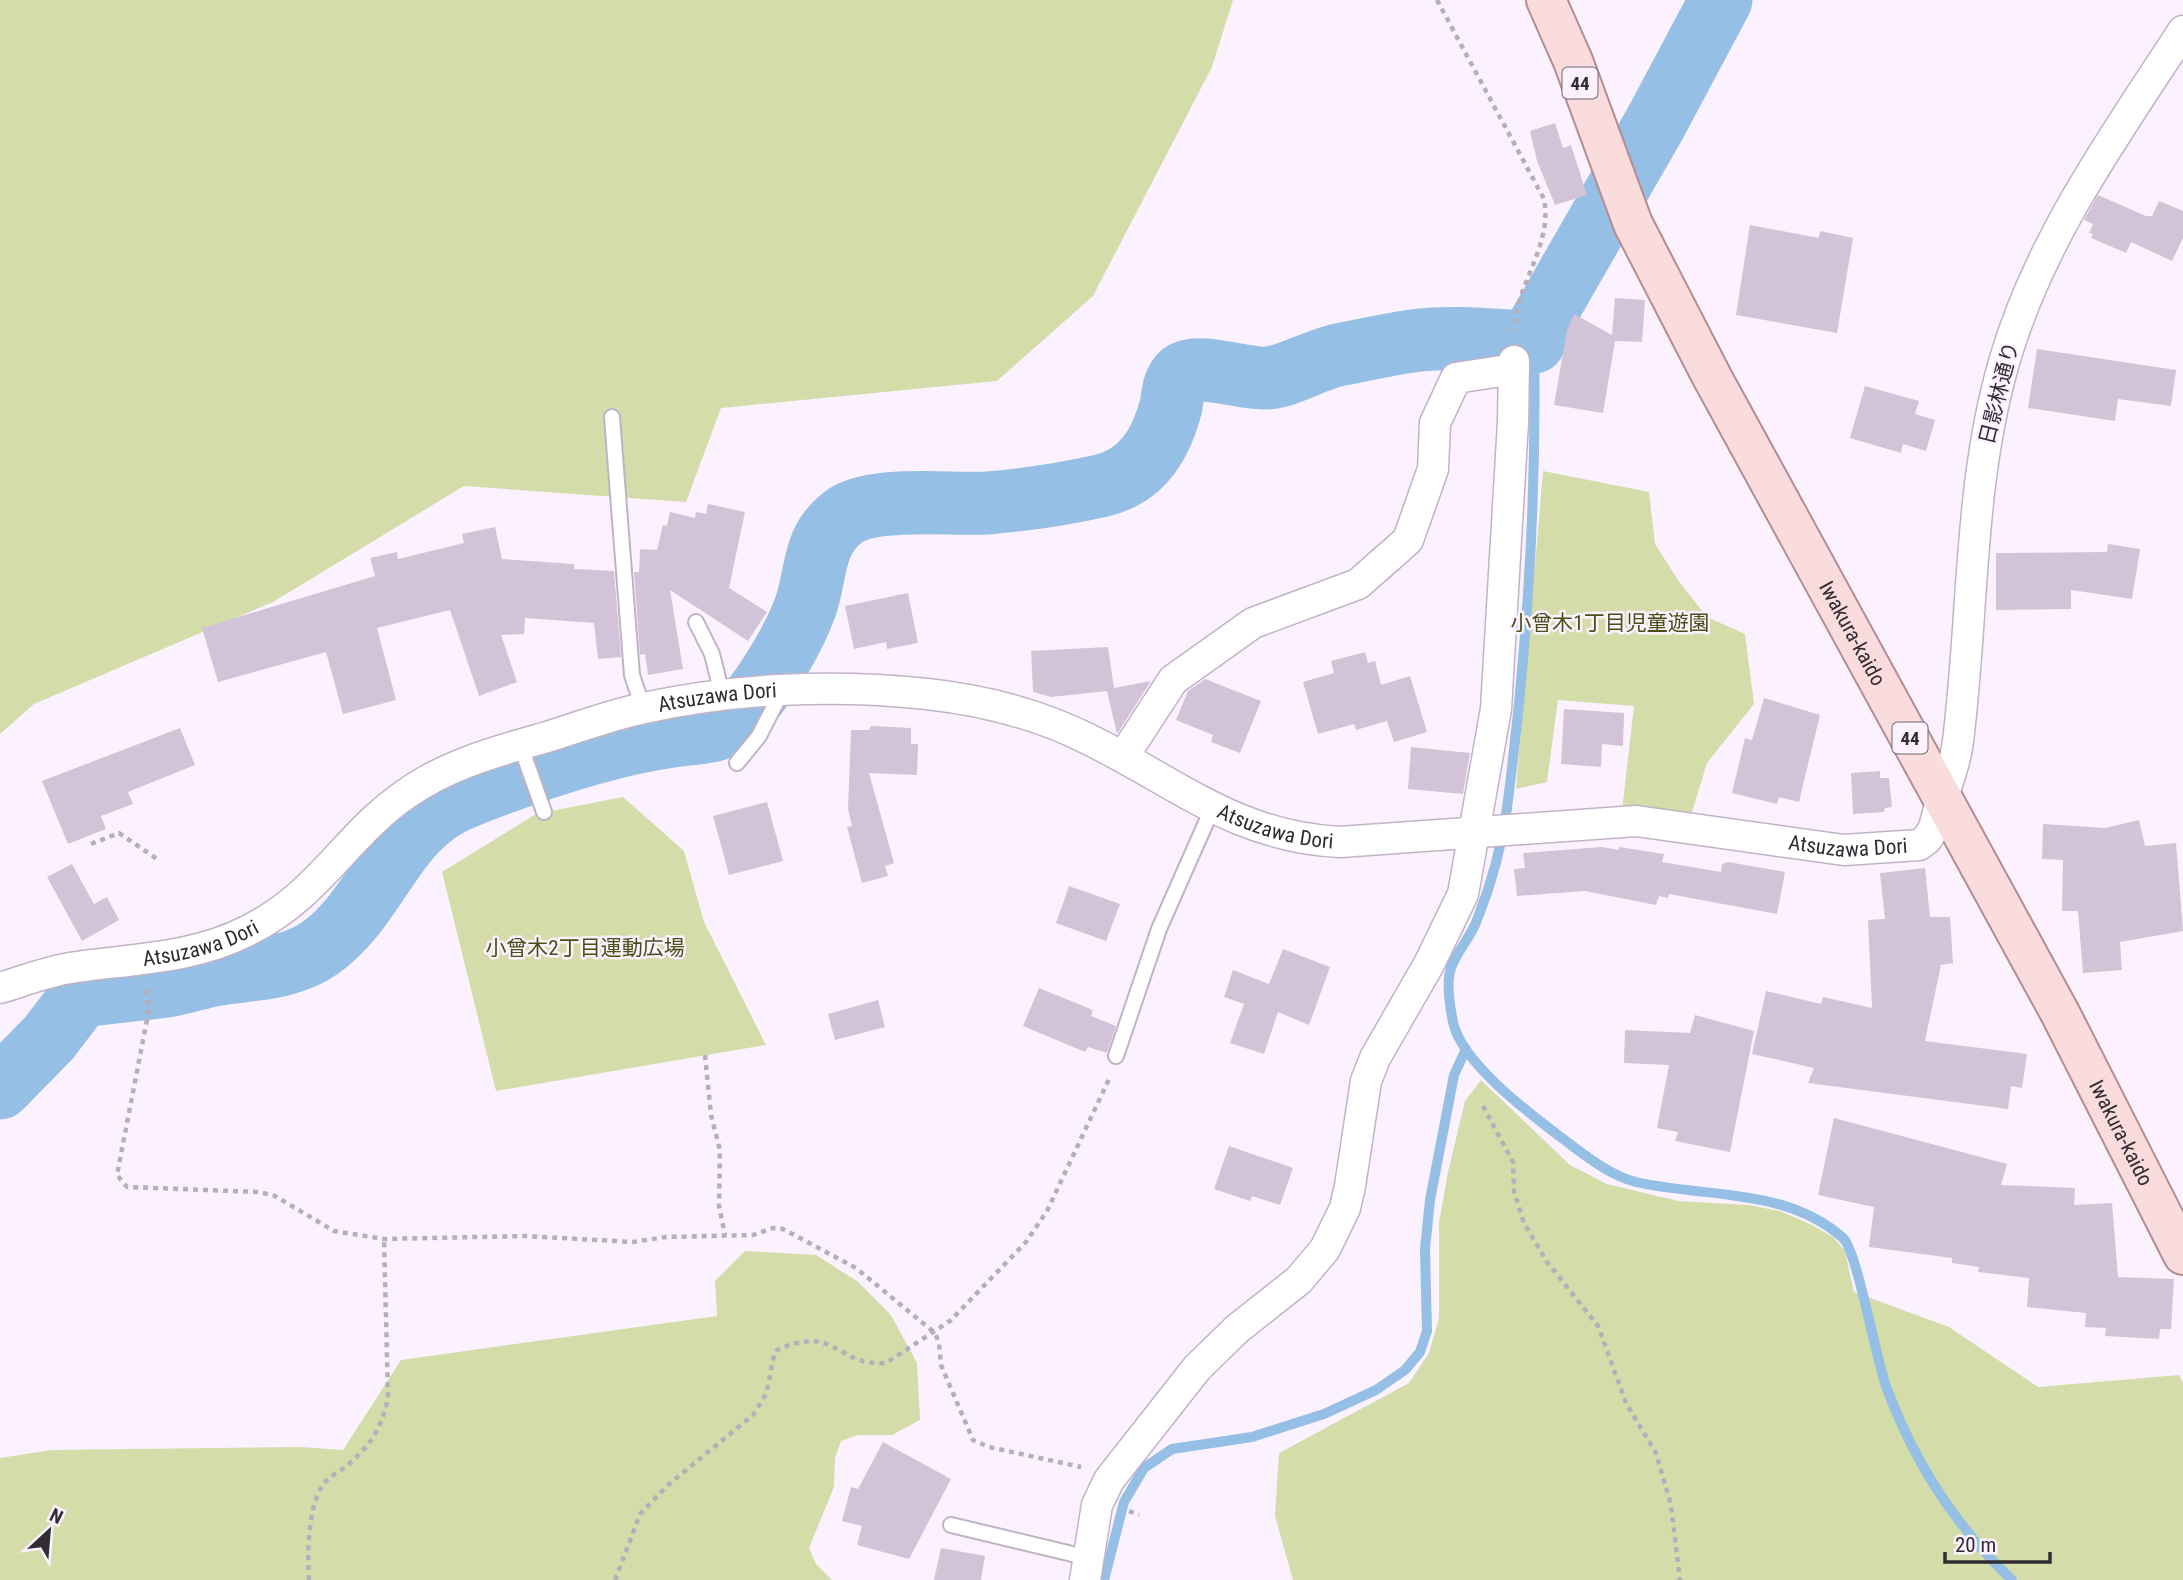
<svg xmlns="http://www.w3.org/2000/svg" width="2183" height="1580" viewBox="0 0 2183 1580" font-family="'Roboto Condensed','Noto Sans JP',sans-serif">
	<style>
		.green { fill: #d4dcaa }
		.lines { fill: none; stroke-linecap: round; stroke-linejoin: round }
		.stream { stroke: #95bfe4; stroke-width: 10 }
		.river { stroke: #95bfe4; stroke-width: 63 }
		.building { fill: #d2c3d8 }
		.service-casing { stroke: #c1b3c7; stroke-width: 18 }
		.minor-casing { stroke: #c1b3c7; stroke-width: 33 }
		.primary-casing { stroke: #b28e92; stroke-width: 42 }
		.path { stroke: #b6aeb9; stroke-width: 4.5; stroke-dasharray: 5 5; stroke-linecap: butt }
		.service { stroke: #fff; stroke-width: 14 }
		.minor { stroke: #fff; stroke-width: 30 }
		.primary { stroke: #fadcdc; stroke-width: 38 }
		.labels { text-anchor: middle; stroke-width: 5; stroke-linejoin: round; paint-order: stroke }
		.shield { fill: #fcf2ff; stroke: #6e6770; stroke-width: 2 }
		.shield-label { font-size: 19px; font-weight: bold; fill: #312b33 }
		.street-label { font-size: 21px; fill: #312b33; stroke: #fcf2ff }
		.park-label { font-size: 21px; fill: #4a4f15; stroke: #fcf2ff }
	</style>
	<rect width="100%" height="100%" fill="#fcf2ff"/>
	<g class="green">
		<path d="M0,0H1233L1212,67L1093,296L997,381L721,408L686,502L464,486L273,602L34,704L0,734Z"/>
		<path d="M1543,471L1649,492L1655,544L1678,580L1707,617L1745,634L1754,704L1707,763L1692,812L1622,810L1634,706L1558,700L1547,782L1516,789Z"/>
		<path d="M623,797L684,851L704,922L766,1045L496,1091L442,872L536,814Z"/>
		<path d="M1481,1080L1570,1165L1607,1184L1678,1201L1748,1205L1780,1211L1810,1224L1833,1237L1845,1251L1854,1292L1949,1327L2038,1387L2179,1375L2183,1383V1580H1293L1275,1516L1279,1453L1409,1383L1429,1353L1439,1318V1223L1448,1172L1465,1101Z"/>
		<path d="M745,1251L816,1255L857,1281L891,1315L917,1363L920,1420L892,1435H858L841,1441L835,1458L834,1487L809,1548L816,1564L832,1580H0V1458L51,1450L301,1447L343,1450L401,1360L717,1316L715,1281Z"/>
	</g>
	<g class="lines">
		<g class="stream">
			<path d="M1534,342C1537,497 1527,654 1507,808C1502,845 1491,885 1477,920C1471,937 1457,951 1451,968C1446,982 1450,1007 1453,1022C1462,1066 1540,1121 1575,1148C1594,1162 1613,1176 1636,1182C1705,1198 1786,1187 1843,1238C1857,1251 1876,1359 1886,1386C1913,1460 1955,1526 2012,1580"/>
			<path d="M1104,1580L1124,1502L1144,1468L1172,1449L1252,1437L1324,1414L1376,1390L1405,1370L1420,1352L1427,1331L1425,1249L1430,1200L1454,1075L1466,1049"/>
		</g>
		<path class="river" d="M0,1088L49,1038L81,996C107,993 133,990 159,987C180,985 199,977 219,974C253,969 290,969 320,948C378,907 393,825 463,798C528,772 602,746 672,736C693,733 723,734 738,717C763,690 794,640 806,605C817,573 812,542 842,518C870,495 949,505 987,503C1024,500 1064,494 1100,486C1141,477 1161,445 1171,406C1173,395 1173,382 1182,374C1199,362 1246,380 1268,378C1290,376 1318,358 1343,354C1368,349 1395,343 1420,340C1458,336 1497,341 1534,342L1537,329L1656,122L1721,0"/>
	</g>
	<g class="building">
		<path d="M1555,123L1563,148L1571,145L1587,195L1555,205L1537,161L1530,131Z"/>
		<path d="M2098,195L2146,216H2152L2159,201L2183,211V238L2172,261L2131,242L2126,253L2091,238L2093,234L2089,233L2093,224L2084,220Z"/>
		<path d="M1750,225L1819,238L1820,231L1853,238L1837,333L1736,315Z"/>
		<path d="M1615,298L1645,300L1642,342L1615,341L1603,413L1554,405L1567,330L1574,314L1612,335Z"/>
		<path d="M2037,349L2176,370L2171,406L2118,399L2115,421L2028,408Z"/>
		<path d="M1865,386L1919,401L1915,414L1935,420L1926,451L1903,444L1901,453L1850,438Z"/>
		<path d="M708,504L745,512L729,588L767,612L748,641L670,590L683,669L648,675L645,654L640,655L634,572H639L640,549L657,550L663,525L667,526L670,512L695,518L696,512L706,514Z"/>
		<path d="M495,527L502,559L574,564V569L614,571L621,657L598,659L594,623L525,618L524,634L501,635L517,682L479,696L450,610L377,628L396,700L343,714L326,652L218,682L202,628L375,576L370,558L397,552L398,559L464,543L462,534Z"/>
		<path d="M2108,544L2140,549L2132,599L2071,590V609L1996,610V553L2107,552Z"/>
		<path d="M908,593L918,643L887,649L886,642L854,649L845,606Z"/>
		<path d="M1108,647L1114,688L1151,681L1117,734L1107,691L1051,697L1033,692L1031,651Z"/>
		<path d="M1365,652L1368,663L1375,661L1381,685L1410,676L1427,732L1394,742L1387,721L1356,730L1354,724L1318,734L1303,682L1334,673L1331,661Z"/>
		<path d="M1205,679L1261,701L1240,753L1211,742L1213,735L1176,720L1188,691Z"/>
		<path d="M1764,698L1820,715L1799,802L1779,797L1777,804L1732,793L1745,738L1752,740Z"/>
		<path d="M1564,709L1624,713L1623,746L1602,744L1601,767L1561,764Z"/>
		<path d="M871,726L911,728V744H918L917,775L869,773L894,863L885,866L888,876L862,883L847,827L852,826L848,809L851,730H869Z"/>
		<path d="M180,728L195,765L128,792L133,804L101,816L106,829L68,844L42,781Z"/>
		<path d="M1411,747L1470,753L1463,794L1408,789Z"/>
		<path d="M1880,771V778H1889L1892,807L1885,808L1884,812L1853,814L1851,773Z"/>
		<path d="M767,802L783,861L729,875L713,816Z"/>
		<path d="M2139,820L2145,846L2176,843L2183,931L2120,942L2122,970L2083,973L2078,911H2062L2063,860L2042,859L2043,824L2105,828Z"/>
		<path d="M1602,847L1619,850V847L1664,854L1662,862L1721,872L1722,864L1728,862L1785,872L1777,914L1669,894L1668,898L1659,896L1656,905L1585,891L1517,896L1514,869L1525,868L1523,853Z"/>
		<path d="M72,864L94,904L107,897L119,920L82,941L47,877Z"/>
		<path d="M1925,868L1930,917H1950L1953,963L1941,965L1925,1041L2027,1054L2022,1088L2011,1086L2008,1109L1808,1083L1814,1068L1752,1054L1766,991L1821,1004L1823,997L1872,1008L1868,920L1885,919L1880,873Z"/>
		<path d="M1069,886L1120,904L1106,941L1056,923Z"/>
		<path d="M1283,949L1330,967L1309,1025L1278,1012L1264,1054L1230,1043L1244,1004L1224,997L1233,970L1269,984Z"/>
		<path d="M1039,988L1093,1010L1091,1016L1116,1026L1107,1053L1088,1047L1085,1052L1023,1026Z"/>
		<path d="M878,1000L885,1027L835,1040L828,1014Z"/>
		<path d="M1695,1015L1754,1031L1730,1152L1675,1141L1678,1132L1657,1128L1669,1065L1624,1063L1625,1030L1690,1033Z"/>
		<path d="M1834,1118L2007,1164L2001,1185L2075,1188L2074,1205L2112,1203L2118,1277L2174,1279L2171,1329H2160L2159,1339L2105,1336L2106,1328L2085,1327L2086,1313L2027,1307L2029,1278L1978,1272L1979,1267L1952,1263V1258L1869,1247L1874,1207L1818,1195Z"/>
		<path d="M1229,1146L1293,1168L1280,1205L1252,1196L1250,1201L1214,1189Z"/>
		<path d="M883,1442L951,1479L909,1559L857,1545L862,1526L842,1521L851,1487L858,1489Z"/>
		<path d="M941,1548L985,1556L981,1580H934Z"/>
	</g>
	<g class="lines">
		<g class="service-casing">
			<g id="service">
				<path d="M612,417L632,675L643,708"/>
				<path d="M696,622L712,654L722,694"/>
				<path d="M520,744L544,812"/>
				<path d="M737,763L759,736L782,691"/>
				<path d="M1116,1056L1159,929L1212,809"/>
				<path d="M951,1525L1089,1558"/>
			</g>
		</g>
		<g class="minor-casing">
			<g id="minor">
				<path d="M1123,757L1173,680L1253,623L1358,584L1408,540L1433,469L1435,423L1456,378L1514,369"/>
				<path id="s1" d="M0,988C23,981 46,972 70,968C129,959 193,959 247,931C319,896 345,836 406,794C448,764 498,751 547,737C579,727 611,715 644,708C735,688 834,684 927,694C982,700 1038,714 1088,739C1176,782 1236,837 1340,842L1636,821L1844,850L1919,845L1927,839L1934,828C1940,799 1955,770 1958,741C1974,614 1968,484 2005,359C2041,237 2115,136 2183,31"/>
				<path d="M1085,1580L1097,1505L1109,1480L1197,1368L1237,1329L1299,1280L1325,1249L1345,1208L1350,1186L1366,1081L1375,1058L1429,964L1463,894L1496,709L1513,422L1514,361"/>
			</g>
		</g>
		<g class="primary-casing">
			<g id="primary">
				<path id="s2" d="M1546,0L1573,61L1633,224L1712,377L2060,1013L2183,1255"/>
			</g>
		</g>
		<g class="path">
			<path d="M1437,0L1544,199C1553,245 1516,284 1514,330"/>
			<path d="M91,844L119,833L160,861"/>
			<path d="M146,990L149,1009L117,1175L127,1187L259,1192L275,1196L334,1231L384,1239L525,1236L633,1242L666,1237L753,1235L773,1228L783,1229L856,1268L935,1333L939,1343L941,1365L973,1440L989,1447L1081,1467"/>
			<path d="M705,1055L711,1115L720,1150L719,1206L725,1235"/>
			<path d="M1483,1106L1513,1162L1514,1191L1524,1223L1547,1262L1598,1326L1626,1403L1656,1453L1671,1505L1680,1580"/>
			<path d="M1129,1511L1139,1515"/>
			<path d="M309,1580C307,1555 308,1506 323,1485C327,1478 337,1473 344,1468C369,1448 382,1429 388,1397L384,1239"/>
			<path d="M615,1580L640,1514L668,1485L753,1415L766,1394L775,1351C837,1322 835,1367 886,1363L950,1321L1026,1242L1047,1211L1110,1077"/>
		</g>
		<use href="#service" class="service"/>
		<use href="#minor" class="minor"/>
		<use href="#primary" class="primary"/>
	</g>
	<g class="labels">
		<g class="shield">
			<rect x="1562.5" y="67.5" width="35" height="31" rx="5"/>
			<rect x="1892.5" y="722.5" width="35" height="31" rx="5"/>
		</g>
		<g class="shield-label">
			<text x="1580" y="90">44</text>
			<text x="1910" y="745">44</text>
		</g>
		<g class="street-label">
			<text transform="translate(1999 393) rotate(-76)" y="7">日影林通り</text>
			<text dy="7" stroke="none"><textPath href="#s2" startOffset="705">Iwakura-kaido</textPath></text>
			<text dy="7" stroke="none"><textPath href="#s1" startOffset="794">Atsuzawa Dori</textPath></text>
			<text dy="7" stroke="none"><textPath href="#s1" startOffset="1381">Atsuzawa Dori</textPath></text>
			<text dy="7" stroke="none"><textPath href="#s1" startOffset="1958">Atsuzawa Dori</textPath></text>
			<text dy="7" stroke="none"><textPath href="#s1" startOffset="206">Atsuzawa Dori</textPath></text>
			<text dy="7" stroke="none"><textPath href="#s2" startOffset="1272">Iwakura-kaido</textPath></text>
		</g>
		<g class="park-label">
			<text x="1610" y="630">小曾木1丁目児童遊園</text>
			<text x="585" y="955">小曾木2丁目運動広場</text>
		</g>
	</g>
	<g transform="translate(49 1531) rotate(26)" stroke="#fcf2ff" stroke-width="5" paint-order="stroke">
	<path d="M0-5L12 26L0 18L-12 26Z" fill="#312b33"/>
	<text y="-10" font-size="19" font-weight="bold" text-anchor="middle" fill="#312b33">N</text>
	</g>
	<path d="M1945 1552v10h105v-10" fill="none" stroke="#312b33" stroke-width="3.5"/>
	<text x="1955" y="1552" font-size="21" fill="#312b33" stroke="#fcf2ff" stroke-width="5" paint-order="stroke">20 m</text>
</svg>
